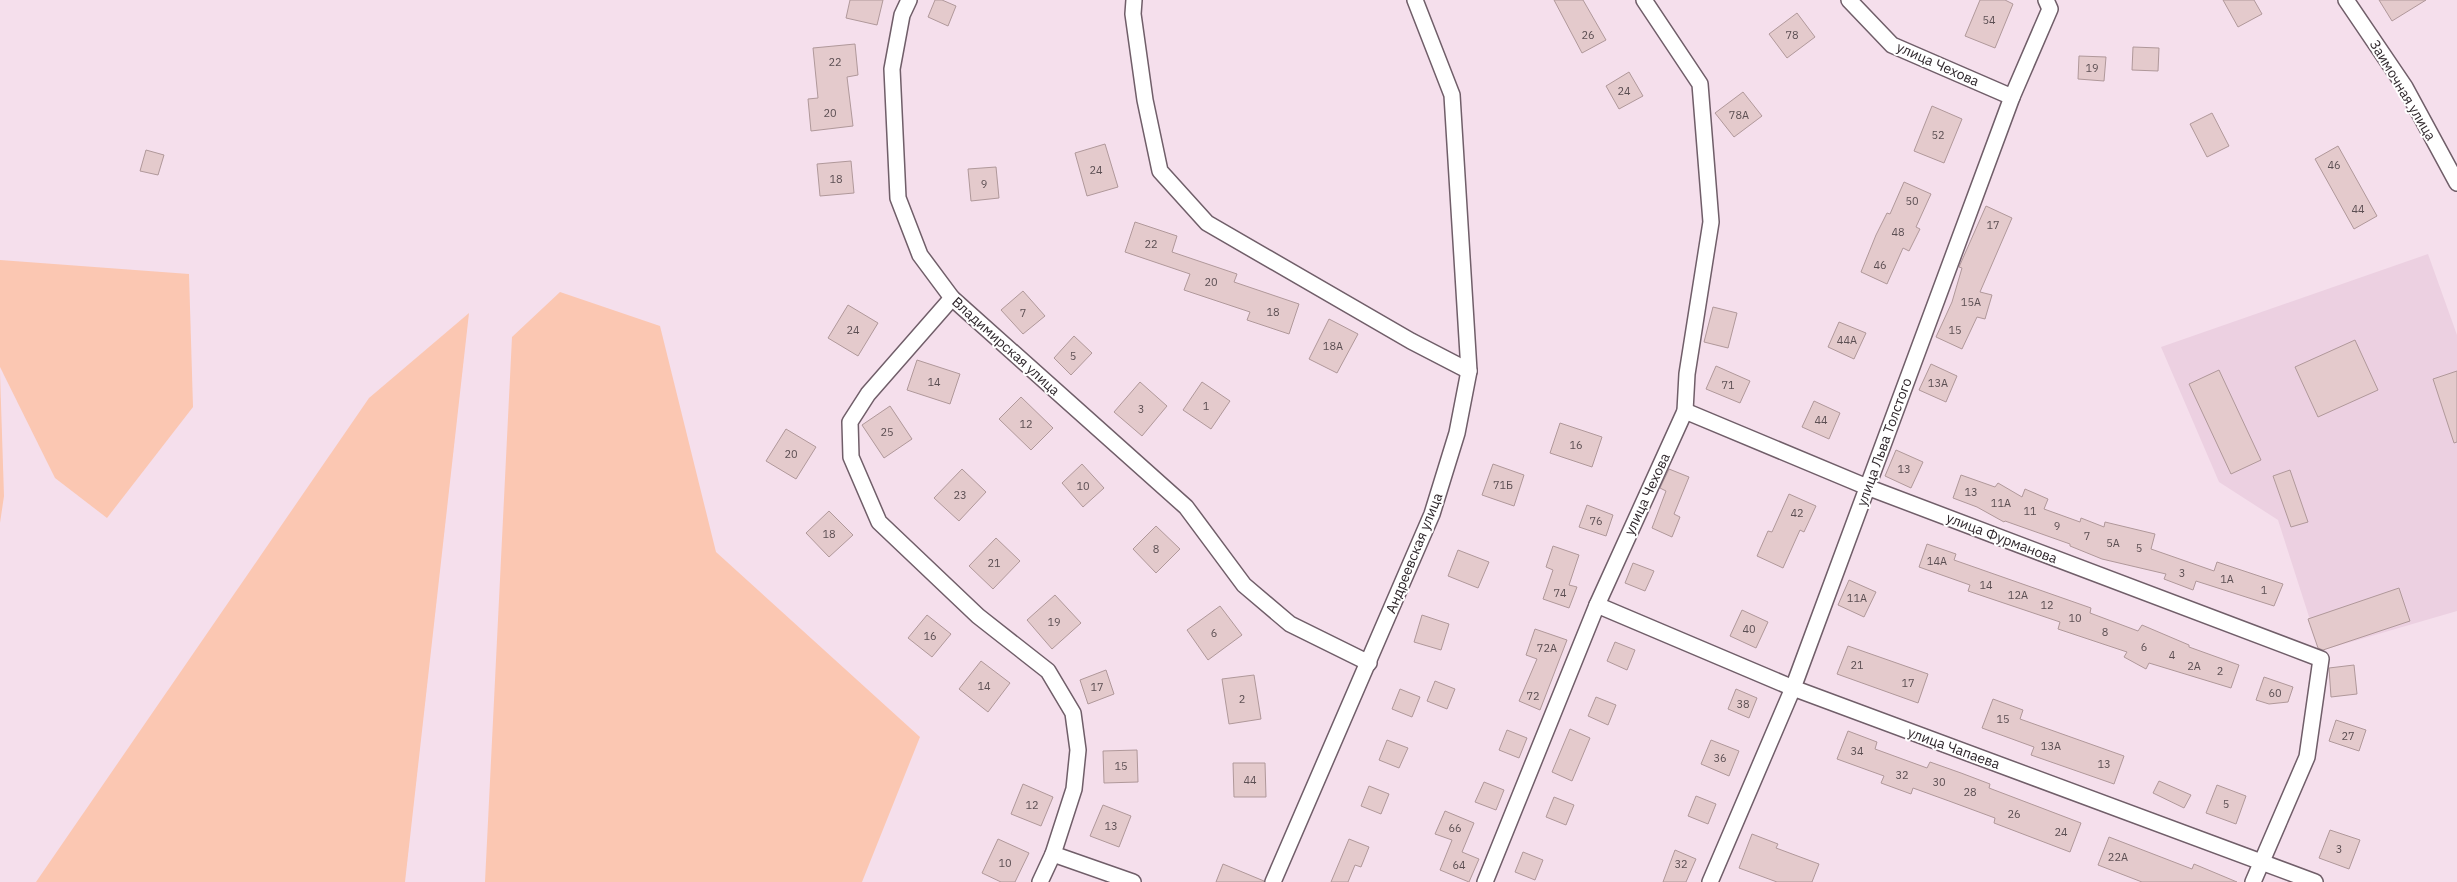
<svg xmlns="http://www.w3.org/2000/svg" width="2457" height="882" viewBox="0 0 2457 882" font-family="'IBM Plex Sans',sans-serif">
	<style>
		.built { fill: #ecd0e1 }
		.green { fill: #fbc7b2 }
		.building { fill: #e4cacc; stroke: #b0989a }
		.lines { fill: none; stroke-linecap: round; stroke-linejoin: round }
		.minor-casing { stroke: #705e69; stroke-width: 18 }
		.minor { stroke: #fff; stroke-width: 15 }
		.labels { text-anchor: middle; stroke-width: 4; stroke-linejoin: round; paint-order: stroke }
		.number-label { font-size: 11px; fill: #5c4f53 }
		.street-label { font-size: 14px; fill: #2e262b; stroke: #fff }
	</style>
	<rect width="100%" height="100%" fill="#f5dfec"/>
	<path class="built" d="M2428,254L2457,335V611L2320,651L2278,520L2219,482L2161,347Z"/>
	<g class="green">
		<path d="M0,260L189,274L193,407L107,518L55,478L0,367Z"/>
		<path d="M560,292L660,326L716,552L920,737L862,882H485L512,337Z"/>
		<path d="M469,313L405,882H36L369,398Z"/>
		<path d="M0,373L4,496L0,523Z"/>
	</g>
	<g class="building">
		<path d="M850,0H883L877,25L846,18Z"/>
		<path d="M935,0H942L956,6L948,26L928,17Z"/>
		<path d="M1554,0H1583L1606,40L1582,53Z"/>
		<path d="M1980,0H2005L2013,4L1995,48L1965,36Z"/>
		<path d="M2223,0H2254L2262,14L2238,27Z"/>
		<path d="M2379,0H2426L2392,21Z"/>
		<path d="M1797,13L1815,37L1787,58L1769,34Z"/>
		<path d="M855,44L858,75L847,77L853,126L811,131L808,99L818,98L813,48Z"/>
		<path d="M2133,47L2159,48L2158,71L2132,70Z"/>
		<path d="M2079,56L2106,57L2104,81L2078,79Z"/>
		<path d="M1629,72L1643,96L1619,109L1606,86Z"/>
		<path d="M1743,92L1762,116L1734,137L1715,113Z"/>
		<path d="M1932,106L1962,119L1944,163L1914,151Z"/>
		<path d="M2212,113L2229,146L2207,157L2190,124Z"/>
		<path d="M1105,144L1118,187L1087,196L1075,153Z"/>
		<path d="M2338,146L2377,216L2354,229L2315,159Z"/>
		<path d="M146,150L164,155L158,175L140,171Z"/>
		<path d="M851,161L854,193L820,196L817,164Z"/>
		<path d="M996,167L999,198L971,201L968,169Z"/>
		<path d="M1904,182L1931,194L1916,227L1920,229L1909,251L1903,248L1887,284L1861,272L1876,235L1887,213L1890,214Z"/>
		<path d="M1986,206L2012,218L1980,292L1992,295L1985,319L1977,317L1962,349L1936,337L1952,302L1962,268L1959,267Z"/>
		<path d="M1135,222L1177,236L1172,252L1237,274L1234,282L1299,304L1289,334L1247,320L1250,312L1184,290L1190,274L1125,252Z"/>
		<path d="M1023,291L1045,316L1023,334L1001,310Z"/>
		<path d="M848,305L878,323L858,356L828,338Z"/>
		<path d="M1713,307L1737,313L1728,348L1704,342Z"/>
		<path d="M1329,319L1358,334L1337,373L1309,359Z"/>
		<path d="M1839,322L1866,333L1854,359L1828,347Z"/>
		<path d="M1074,336L1092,353L1071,375L1054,358Z"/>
		<path d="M2355,340L2378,390L2318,417L2295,367Z"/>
		<path d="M917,360L960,374L950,404L907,390Z"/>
		<path d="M1931,364L1957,376L1946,402L1919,390Z"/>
		<path d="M1716,366L1750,381L1740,403L1706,389Z"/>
		<path d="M2219,370L2261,460L2231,474L2189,384Z"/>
		<path d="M2457,371V442L2454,443L2433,379Z"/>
		<path d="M1140,382L1167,406L1142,436L1114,412Z"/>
		<path d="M1202,382L1230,401L1211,429L1183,410Z"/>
		<path d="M1021,397L1053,428L1031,450L999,419Z"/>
		<path d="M1814,401L1840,413L1829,439L1802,427Z"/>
		<path d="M890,406L912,439L884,458L862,425Z"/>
		<path d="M1560,423L1602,437L1592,467L1550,453Z"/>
		<path d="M786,429L816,447L796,479L766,461Z"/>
		<path d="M1896,450L1923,462L1911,488L1885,476Z"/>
		<path d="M1082,464L1104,488L1083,507L1062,483Z"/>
		<path d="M1493,464L1524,475L1514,506L1482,495Z"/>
		<path d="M962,469L986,492L959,521L934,498Z"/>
		<path d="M1669,469L1689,477L1674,514L1680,517L1672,537L1652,528L1666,491L1660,488Z"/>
		<path d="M2290,470L2308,522L2291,527L2273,476Z"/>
		<path d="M1961,475L1995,487L1998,483L2022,497L2025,489L2048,499L2044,509L2080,522L2081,518L2104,527L2105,522L2155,534L2151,549L2214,571L2217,562L2283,584L2274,606L2196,581L2193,590L2164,579L2166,574L2102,559L2070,546V544L2005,521L2004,522L1977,507L1953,498Z"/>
		<path d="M1789,494L1816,506L1804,532L1800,530L1783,568L1757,556L1768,531L1772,532Z"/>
		<path d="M1587,505L1613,515L1606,536L1579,527Z"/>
		<path d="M829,511L853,535L829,557L806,533Z"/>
		<path d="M1156,526L1180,549L1156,573L1133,549Z"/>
		<path d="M996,538L1020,561L993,589L969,566Z"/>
		<path d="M1927,544L1956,554L1954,560L2091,608L2090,613L2138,631L2142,625L2189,645V647L2239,665L2231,688L2149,663L2146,669L2124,657L2127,652L2058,629L2060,622L1968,591L1970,585L1919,567Z"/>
		<path d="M1553,546L1579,555L1569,585L1577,587L1569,608L1543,599L1553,570L1546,567Z"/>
		<path d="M1458,550L1489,562L1478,588L1448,576Z"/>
		<path d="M1633,563L1654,571L1645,591L1625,583Z"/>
		<path d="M1849,580L1876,592L1864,617L1838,605Z"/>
		<path d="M2399,588L2410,621L2323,650L2318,648L2308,619Z"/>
		<path d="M1055,595L1081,623L1052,649L1027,620Z"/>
		<path d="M1220,606L1242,635L1208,660L1187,630Z"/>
		<path d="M1742,610L1768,622L1756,648L1730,636Z"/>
		<path d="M927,615L951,634L932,657L908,638Z"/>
		<path d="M1422,615L1449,624L1441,650L1414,642Z"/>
		<path d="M1535,629L1567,640L1540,710L1519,701L1537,659L1526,655Z"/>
		<path d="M1615,642L1635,650L1627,670L1607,661Z"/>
		<path d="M1848,646L1928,674L1918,703L1837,674Z"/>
		<path d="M981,661L1010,683L988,712L959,689Z"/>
		<path d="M2354,665L2357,694L2331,697L2329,668Z"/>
		<path d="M1106,670L1114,694L1088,704L1080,680Z"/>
		<path d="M1254,675L1261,719L1229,724L1222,679Z"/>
		<path d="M2264,677L2293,687L2288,702L2269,704L2256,700Z"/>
		<path d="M1435,681L1455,689L1447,709L1427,701Z"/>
		<path d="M1400,689L1420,697L1412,717L1392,709Z"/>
		<path d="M1736,689L1757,698L1749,718L1728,709Z"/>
		<path d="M1596,697L1616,705L1608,725L1588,716Z"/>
		<path d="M1993,699L2023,710L2020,719L2124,756L2114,784L2031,755L2034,747L1982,728Z"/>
		<path d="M2336,720L2366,730L2359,751L2329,741Z"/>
		<path d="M1570,729L1590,738L1572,781L1552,772Z"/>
		<path d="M1507,730L1527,738L1519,758L1499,750Z"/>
		<path d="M1848,731L1877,742L1875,749L1927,768L1930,762L1961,773L1990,784L1989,788L2081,823L2070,852L1994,823L1995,818L1949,801L1913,788L1911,794L1881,783L1884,776L1837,759Z"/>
		<path d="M1387,740L1408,748L1399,768L1379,760Z"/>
		<path d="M1711,740L1739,751L1729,776L1701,764Z"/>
		<path d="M1137,750L1138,782L1104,783L1103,751Z"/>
		<path d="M1233,763H1265L1266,797H1234Z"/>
		<path d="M2159,781L2191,795L2184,808L2153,793Z"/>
		<path d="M1484,782L1504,790L1496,810L1475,802Z"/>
		<path d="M1023,784L1053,797L1041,826L1011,814Z"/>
		<path d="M2217,785L2246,796L2236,824L2206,813Z"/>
		<path d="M1369,786L1389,794L1381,814L1361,806Z"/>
		<path d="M1696,796L1716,804L1708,824L1688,816Z"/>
		<path d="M1554,797L1574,805L1566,825L1546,817Z"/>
		<path d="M1103,805L1131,816L1119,847L1090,836Z"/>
		<path d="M1445,811L1474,823L1462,852L1479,859L1469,882L1440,870L1452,840L1435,834Z"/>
		<path d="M2330,830L2360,840L2349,869L2319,858Z"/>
		<path d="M1752,834L1778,844L1776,848L1819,864L1812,882H1777L1739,868Z"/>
		<path d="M2109,837L2192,869L2194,864L2237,882H2142L2098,865Z"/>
		<path d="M998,839L1029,853L1015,882H1001L982,873Z"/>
		<path d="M1349,839L1369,847L1361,867L1355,865L1348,882H1331Z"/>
		<path d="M1675,850L1696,859L1686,882H1663Z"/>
		<path d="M1523,852L1543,860L1535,880L1515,872Z"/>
		<path d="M1223,864L1264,881V882H1216Z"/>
	</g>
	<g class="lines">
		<g class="minor-casing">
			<g id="minor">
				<path d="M909,0L902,15L892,69L898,198L920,255L952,298L1186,507L1244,585L1290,624L1369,663"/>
				<path d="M1134,0L1133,14L1145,100L1160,171L1207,223L1411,341L1469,371"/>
				<path d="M1849,0L1892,45L2012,97"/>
				<path d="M2346,0L2405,87L2457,183"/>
				<path d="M952,298L868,394L850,422L851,457L879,522L978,616L1048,671L1073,713L1078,750L1074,789L1053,854L1040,882"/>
				<path d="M1685,411L1867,487L2321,659L2307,757L2253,882"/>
				<path d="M1597,605L1793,688L2315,882"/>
				<path d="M1053,854L1133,882"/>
				<path d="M1273,882L1432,514L1457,433L1469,371L1452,95L1415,0"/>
				<path d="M1485,882L1597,605L1685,411L1687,374L1711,222L1700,84L1644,0"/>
				<path d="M1710,882L1793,688L2012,97L2050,9L2046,0"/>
			</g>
		</g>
		<use href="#minor" class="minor"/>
	</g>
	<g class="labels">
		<g class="number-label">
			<text x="1989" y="24">54</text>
			<text x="1588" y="39">26</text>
			<text x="1792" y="39">78</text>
			<text x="835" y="66">22</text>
			<text x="2092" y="72">19</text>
			<text x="1624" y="95">24</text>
			<text x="830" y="117">20</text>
			<text x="1739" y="119">78А</text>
			<text x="1938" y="139">52</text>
			<text x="2334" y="169">46</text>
			<text x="1096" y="174">24</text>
			<text x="836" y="183">18</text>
			<text x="984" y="188">9</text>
			<text x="1912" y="205">50</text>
			<text x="2358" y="213">44</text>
			<text x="1993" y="229">17</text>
			<text x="1898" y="236">48</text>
			<text x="1151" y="248">22</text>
			<text x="1880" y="269">46</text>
			<text x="1211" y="286">20</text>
			<text x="1971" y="306">15А</text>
			<text x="1273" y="316">18</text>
			<text x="1023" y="317">7</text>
			<text x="853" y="334">24</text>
			<text x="1955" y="334">15</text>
			<text x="1847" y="344">44А</text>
			<text x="1333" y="350">18А</text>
			<text x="1073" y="360">5</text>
			<text x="934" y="386">14</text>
			<text x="1938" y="387">13А</text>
			<text x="1728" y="389">71</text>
			<text x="1206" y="410">1</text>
			<text x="1141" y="413">3</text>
			<text x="1821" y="424">44</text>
			<text x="1026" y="428">12</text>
			<text x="887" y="436">25</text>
			<text x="1576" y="449">16</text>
			<text x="791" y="458">20</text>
			<text x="1904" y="473">13</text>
			<text x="1503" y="489">71Б</text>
			<text x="1083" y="490">10</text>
			<text x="1971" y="496">13</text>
			<text x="960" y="499">23</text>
			<text x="2001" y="507">11А</text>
			<text x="2030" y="515">11</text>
			<text x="1797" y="517">42</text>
			<text x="1596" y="525">76</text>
			<text x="2057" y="530">9</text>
			<text x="829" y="538">18</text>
			<text x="2087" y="540">7</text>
			<text x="2113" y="547">5А</text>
			<text x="2139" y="552">5</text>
			<text x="1156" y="553">8</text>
			<text x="1937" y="565">14А</text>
			<text x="994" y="567">21</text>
			<text x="2182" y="577">3</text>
			<text x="2227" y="583">1А</text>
			<text x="1986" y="589">14</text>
			<text x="2264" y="594">1</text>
			<text x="1560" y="597">74</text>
			<text x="2018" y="599">12А</text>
			<text x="1857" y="602">11А</text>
			<text x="2047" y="609">12</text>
			<text x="2075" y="622">10</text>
			<text x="1054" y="626">19</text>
			<text x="1749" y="633">40</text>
			<text x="2105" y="636">8</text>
			<text x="1214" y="637">6</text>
			<text x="930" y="640">16</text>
			<text x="2144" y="651">6</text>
			<text x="1547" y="652">72А</text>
			<text x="2172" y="659">4</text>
			<text x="1857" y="669">21</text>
			<text x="2194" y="670">2А</text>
			<text x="2220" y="675">2</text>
			<text x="1908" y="687">17</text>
			<text x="984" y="690">14</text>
			<text x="1097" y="691">17</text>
			<text x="2275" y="697">60</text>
			<text x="1533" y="700">72</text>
			<text x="1242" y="703">2</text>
			<text x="1743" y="708">38</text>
			<text x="2003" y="723">15</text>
			<text x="2348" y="740">27</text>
			<text x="2051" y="750">13А</text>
			<text x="1857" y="755">34</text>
			<text x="1720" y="762">36</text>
			<text x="2104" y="768">13</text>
			<text x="1121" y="770">15</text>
			<text x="1902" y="779">32</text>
			<text x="1250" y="784">44</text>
			<text x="1939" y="786">30</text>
			<text x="1970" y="796">28</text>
			<text x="2226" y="808">5</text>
			<text x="1032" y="809">12</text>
			<text x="2014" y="818">26</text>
			<text x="1111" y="830">13</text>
			<text x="1455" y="832">66</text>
			<text x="2061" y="836">24</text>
			<text x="2339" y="853">3</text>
			<text x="2118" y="861">22А</text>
			<text x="1005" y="867">10</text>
			<text x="1681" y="868">32</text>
			<text x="1459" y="869">64</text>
		</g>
		<g class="street-label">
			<text transform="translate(1938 64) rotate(24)" y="5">улица Чехова</text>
			<text transform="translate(2403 90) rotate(59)" y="5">Заимочная улица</text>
			<text transform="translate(1006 346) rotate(42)" y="5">Владимирская улица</text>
			<text transform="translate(1884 442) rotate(-70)" y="5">улица Льва Толстого</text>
			<text transform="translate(1647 494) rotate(-65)" y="5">улица Чехова</text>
			<text transform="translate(2002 538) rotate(21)" y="5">улица Фурманова</text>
			<text transform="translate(1414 553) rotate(-68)" y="5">Андреевская улица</text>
			<text transform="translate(1954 748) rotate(20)" y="5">улица Чапаева</text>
		</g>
	</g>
</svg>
